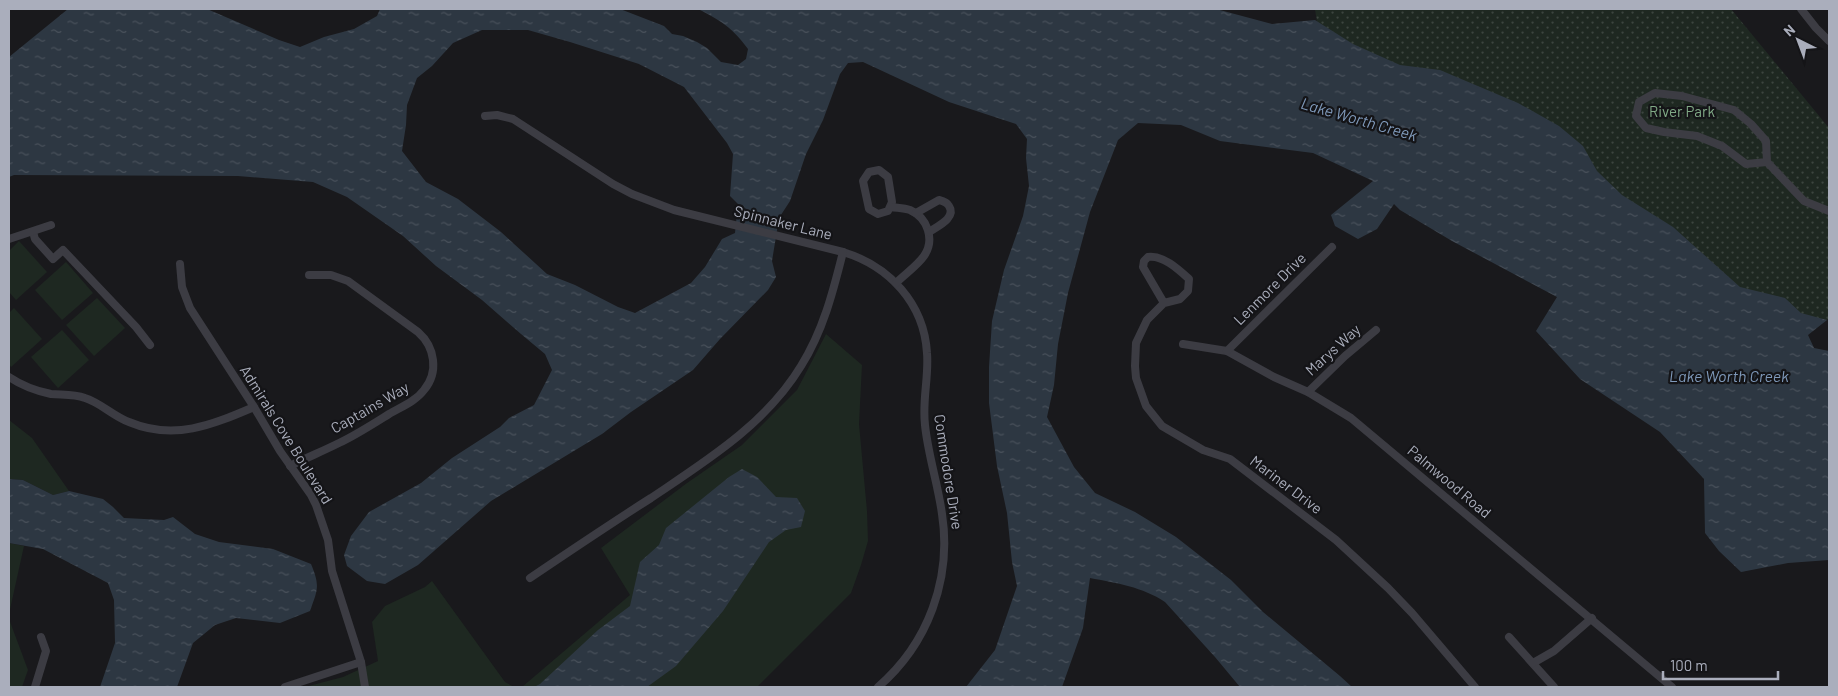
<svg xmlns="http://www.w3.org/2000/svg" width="1838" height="696" viewBox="0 0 1838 696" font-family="Barlow,sans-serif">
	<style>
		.green { fill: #1e2821 }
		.park { fill: url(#park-dots) }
		.water { fill: url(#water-ripples); fill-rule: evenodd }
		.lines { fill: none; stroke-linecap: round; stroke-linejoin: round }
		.minor { stroke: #3c3c43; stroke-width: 8 }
		.labels { text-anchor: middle; stroke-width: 4.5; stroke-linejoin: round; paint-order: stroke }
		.park-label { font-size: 15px; fill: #80a986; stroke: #141417 }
		.street-label { font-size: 15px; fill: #aaaebc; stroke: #141417 }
		.water-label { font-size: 16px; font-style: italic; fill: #7f99ba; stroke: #141417 }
	</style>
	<defs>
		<pattern id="park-dots" width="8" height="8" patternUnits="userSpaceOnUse" patternTransform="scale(1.25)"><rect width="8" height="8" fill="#1e2821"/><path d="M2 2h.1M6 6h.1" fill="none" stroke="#3c453f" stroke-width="1.8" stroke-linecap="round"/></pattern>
		<pattern id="water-ripples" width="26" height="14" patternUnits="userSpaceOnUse" patternTransform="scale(1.25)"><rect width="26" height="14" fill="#2d3742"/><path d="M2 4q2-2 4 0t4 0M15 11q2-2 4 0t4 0" fill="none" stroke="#49515b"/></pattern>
	</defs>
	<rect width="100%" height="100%" fill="#19191c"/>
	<g class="green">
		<path d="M19,241L47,272L16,300L9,292V251Z"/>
		<path d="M66,262L93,293L62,320L35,290Z"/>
		<path d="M97,298L125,328L94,356L66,325Z"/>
		<path d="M14,308L42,339L11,367L9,364V313Z"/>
		<path d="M62,330L89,360L58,388L31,357Z"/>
		<path d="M826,334L862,365L859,424L867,511L868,541L861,565L851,593L757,687H522L630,595L601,548L687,483L742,445L797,390Z"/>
		<path d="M9,420L32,438L69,491L53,495L23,480L9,479Z"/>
		<path d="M9,543L24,546L9,614Z"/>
		<path d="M432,581L505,682L514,687H305L343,677L378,661L372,622L385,606L425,587Z"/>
		<path d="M9,619L28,670L22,687H9Z"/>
	</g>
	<path class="park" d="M1315,9H1731L1829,128V318L1827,320L1799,316L1737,289L1408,73L1318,29Z"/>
	<g class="water">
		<path d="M68,9H207L279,40L300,47L324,37L354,29L377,16L380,9H620L664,26L672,34L683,36L697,42L707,48L721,62L738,65L746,59L748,49C733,28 720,20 698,9H1216L1272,24L1315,20L1353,44L1400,65L1440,70L1518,103L1559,126L1583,146L1597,171L1622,195L1673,227L1740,287L1785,298L1801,313L1827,320L1808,335L1814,348L1829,351V560L1788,563L1741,572L1719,551L1705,533L1704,479L1660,432L1580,379L1536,331L1557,297L1452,241L1400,210L1394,204L1377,229L1358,239L1335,226L1331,215L1373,181L1313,153L1220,141L1181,125L1138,123L1118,140L1090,212L1068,293L1058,344L1054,385L1047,417L1074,467L1095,493L1135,512L1176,537L1231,580L1263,612L1340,676L1352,687H1240L1215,657L1165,602C1143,587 1116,583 1090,578L1083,628L1062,687H966L995,650L1017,586L1012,562L1007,513L997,466L989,403V367L992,321L1004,270L1023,216L1029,186L1026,158L1027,139L1016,124L949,102L863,62L848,63L840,74L823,120L806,154L790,201L779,218L772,261L776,277L768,290L720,339L693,370L631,412L602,434L491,501L418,565L385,584L367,581L347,566L344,555L351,536L369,512L421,483L452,458L500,427L509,418L534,405L552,370L545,354L521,334L482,300L436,266L403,236L347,197L313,182L238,176L14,175L9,177V57ZM482,30H528L570,42L639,64L684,87L727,143L733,154L730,196L738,204L735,233L722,239L705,267L691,283L635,313L618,307L575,285L547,274L501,232L458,199L426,182L402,151L406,125L407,105L417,78L432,66L453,43Z"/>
		<path d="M742,469L757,477L776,497L797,498L805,511L801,527L786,530L769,542L723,611L676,666L647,687H534L540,684L598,630L630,606L640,562L659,545L666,528L729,477Z"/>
		<path d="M9,479L23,480L53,495L69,491L103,499L113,507L124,518L164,520L173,517L195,534L219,542L273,549L311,564C320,586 318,589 310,611L280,623L236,618L215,625L193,643L177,687H100L115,643L114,600L108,583L43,549L9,543Z"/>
	</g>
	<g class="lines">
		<g class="minor">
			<path d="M1801,9L1816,28L1829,41"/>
			<path d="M485,116L497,115L513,119L613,184L632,194L674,210L843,252C889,266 924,303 927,353C929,377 922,400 925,425C928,455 938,484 942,514C952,579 928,644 878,687"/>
			<path d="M1767,162L1746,164L1722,146L1697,136L1664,132L1646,128L1636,116L1639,102L1655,93L1682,96L1734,110L1751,124L1766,141L1767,162L1804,201L1829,211"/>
			<path d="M879,170L888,177L892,202L888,211L878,214L869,209L863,181L869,172Z"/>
			<path d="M891,207C897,208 904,208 910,210C928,218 935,240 924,256C917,266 905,274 896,283"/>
			<path d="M916,213L939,200C943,201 947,202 949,206C957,218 936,227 929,232"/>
			<path d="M33,232L35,239L53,259L63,250L136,327L150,345"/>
			<path d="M9,239L51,225"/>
			<path d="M180,264L182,287L190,308L254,407L280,451L311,495L316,505L328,540L332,571L361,662L365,687"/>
			<path d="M1164,303L1143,267L1144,261L1148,257C1163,255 1178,269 1189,279L1188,291L1180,299L1164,303L1147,320L1136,343L1135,366L1136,378L1146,406L1162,426L1203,450L1230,459L1336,540L1388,588L1412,613L1475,687"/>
			<path d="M1183,344L1227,351L1274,377L1308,392L1351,418L1672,687"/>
			<path d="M1227,351L1332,247"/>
			<path d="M9,377C21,385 36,391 51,394C63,395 74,394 85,398C101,403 113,416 129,422C174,441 212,425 254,407"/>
			<path d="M1308,392L1345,356L1376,330"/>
			<path d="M290,466C306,458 323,451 339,443C356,435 373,424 389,414C401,407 416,401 424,390C439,372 435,347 418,332L348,281L331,275H309"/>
			<path d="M530,578C570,551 610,524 651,498C706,461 766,424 801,366C823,331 833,292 843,252"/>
			<path d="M1509,637L1554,687"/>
			<path d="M1533,663L1554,651L1592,618"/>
			<path d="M35,687L46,651L41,637"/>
			<path d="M285,687L361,662"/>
		</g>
	</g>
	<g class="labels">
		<g class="park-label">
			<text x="1682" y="117">River Park</text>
		</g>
		<g class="street-label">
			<text transform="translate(783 223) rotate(14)" y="5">Spinnaker Lane</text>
			<text transform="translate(1270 289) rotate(-45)" y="5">Lenmore Drive</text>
			<text transform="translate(1333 350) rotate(-42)" y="5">Marys Way</text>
			<text transform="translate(370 408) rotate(-30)" y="5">Captains Way</text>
			<text transform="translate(286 435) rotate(58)" y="5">Admirals Cove Boulevard</text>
			<text transform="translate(948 472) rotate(81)" y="5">Commodore Drive</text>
			<text transform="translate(1449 482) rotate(40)" y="5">Palmwood Road</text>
			<text transform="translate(1286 485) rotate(37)" y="5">Mariner Drive</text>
		</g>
		<g class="water-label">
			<text transform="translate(1359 119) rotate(16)" y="6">Lake Worth Creek</text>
			<text x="1729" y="382">Lake Worth Creek</text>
		</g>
	</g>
	<rect width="1838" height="696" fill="none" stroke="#aaaebc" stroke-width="20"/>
	<g transform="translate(1798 40) rotate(318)" stroke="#141417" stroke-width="4" paint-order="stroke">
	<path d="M0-4L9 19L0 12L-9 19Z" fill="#aaaebc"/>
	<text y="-8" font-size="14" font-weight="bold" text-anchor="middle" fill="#aaaebc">N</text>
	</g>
	<path d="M1663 671v8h115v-8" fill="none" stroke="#aaaebc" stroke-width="2.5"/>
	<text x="1670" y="671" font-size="15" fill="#aaaebc" stroke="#141417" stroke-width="4" paint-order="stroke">100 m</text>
</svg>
